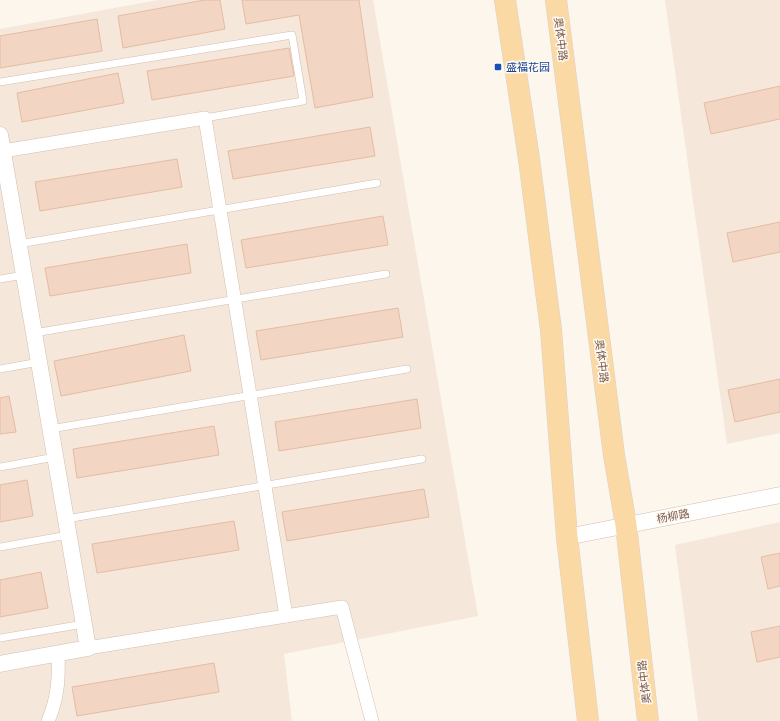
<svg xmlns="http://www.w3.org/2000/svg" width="780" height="721" viewBox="0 0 780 721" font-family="Helvetica,'Noto Sans SC',sans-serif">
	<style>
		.residential { fill: #f5e8da }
		.building { fill: #f3d5c3; stroke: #e6bba3 }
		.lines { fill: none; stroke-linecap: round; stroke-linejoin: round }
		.service-casing { stroke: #d1beb0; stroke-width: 8 }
		.minor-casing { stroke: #d1beb0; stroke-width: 14 }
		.tertiary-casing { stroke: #d1beb0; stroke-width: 17 }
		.primary-casing { stroke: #dad1cd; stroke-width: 22 }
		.service { stroke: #fff; stroke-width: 7 }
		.minor { stroke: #fff; stroke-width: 13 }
		.tertiary { stroke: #fff; stroke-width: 16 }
		.primary { stroke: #fbd9a5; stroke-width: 21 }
		.transit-dot { fill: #1a4fb4; stroke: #fffaf3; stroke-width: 1.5 }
		.labels { text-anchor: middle; stroke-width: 3; stroke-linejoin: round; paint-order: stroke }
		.street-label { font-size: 11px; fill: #7a5c4d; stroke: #fffaf3 }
		.transit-label { font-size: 11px; fill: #164399; stroke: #fffaf3; text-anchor: start }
	</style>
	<rect width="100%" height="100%" fill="#fdf6ec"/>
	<g class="residential">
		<path d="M158,0H373L478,616L284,654L292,721H0V29Z"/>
		<path d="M665,0H780V433L727,444Z"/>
		<path d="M780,522V721H698L675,545Z"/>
	</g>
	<g class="building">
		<path d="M204,0H220L225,29L123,48L118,16Z"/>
		<path d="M242,0H359L373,97L315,108L299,15L246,24Z"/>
		<path d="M97,19L102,51L0,68V36Z"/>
		<path d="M289,48L294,76L152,100L147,71Z"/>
		<path d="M118,73L124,103L22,122L17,93Z"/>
		<path d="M780,86V119L711,134L704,103Z"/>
		<path d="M370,127L375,156L233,179L228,151Z"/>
		<path d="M177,159L182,187L40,211L35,182Z"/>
		<path d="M383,216L388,245L246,268L241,240Z"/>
		<path d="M780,222V252L733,262L727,233Z"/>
		<path d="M187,244L191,273L50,296L45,268Z"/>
		<path d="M398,308L403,337L261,360L256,331Z"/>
		<path d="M184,335L191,371L61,396L54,361Z"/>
		<path d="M780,379V412L735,422L728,390Z"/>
		<path d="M9,396L16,432L0,434V398Z"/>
		<path d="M417,399L421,428L279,451L275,422Z"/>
		<path d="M214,426L219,455L77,478L73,449Z"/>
		<path d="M27,480L33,516L0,522V485Z"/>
		<path d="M424,489L429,517L287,541L282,512Z"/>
		<path d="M234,521L239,550L97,573L92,544Z"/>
		<path d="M780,553V586L768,589L761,557Z"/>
		<path d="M41,572L48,608L0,617V580Z"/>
		<path d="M780,626V657L757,662L751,632Z"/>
		<path d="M214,663L219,692L77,716L72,687Z"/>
	</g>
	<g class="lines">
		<g class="service-casing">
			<g id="service">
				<path d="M0,82L292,35L303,101L205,118"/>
				<path d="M19,244L377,183"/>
				<path d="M0,279L24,275"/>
				<path d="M34,333L386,274"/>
				<path d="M0,369L39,362"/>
				<path d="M50,429L407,369"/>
				<path d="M0,467L55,457"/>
				<path d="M66,519L422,459"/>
				<path d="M0,547L68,535"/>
				<path d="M0,638L84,624"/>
			</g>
		</g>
		<g class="minor-casing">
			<g id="minor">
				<path d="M3,151L205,118L286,616"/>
				<path d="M88,648L342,607L372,721"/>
				<path d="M48,721C58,698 59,678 58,653"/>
			</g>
		</g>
		<g class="tertiary-casing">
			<g id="tertiary">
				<path d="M0,135L88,648L0,664"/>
				<path d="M567,537L780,495"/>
			</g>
		</g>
		<g class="primary-casing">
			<g id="primary">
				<path d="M505,0L529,159L551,330L567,537L588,721"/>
				<path d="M556,0L614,455L626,525L648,721"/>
			</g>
		</g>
		<use href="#service" class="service"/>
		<use href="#minor" class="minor"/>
		<use href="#tertiary" class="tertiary"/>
		<use href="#primary" class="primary"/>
	</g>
	<rect class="transit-dot" x="494" y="63" width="8" height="8" rx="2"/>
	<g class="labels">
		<g class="street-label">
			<text transform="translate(561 39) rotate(83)" y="4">奥体中路</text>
			<text transform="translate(602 361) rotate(83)" y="4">奥体中路</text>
			<text transform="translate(673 516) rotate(-11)" y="4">杨柳路</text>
			<text transform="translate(644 682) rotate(-97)" y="4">奥体中路</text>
		</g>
		<g class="transit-label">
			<text x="506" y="71">盛福花园</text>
		</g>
	</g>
</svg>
